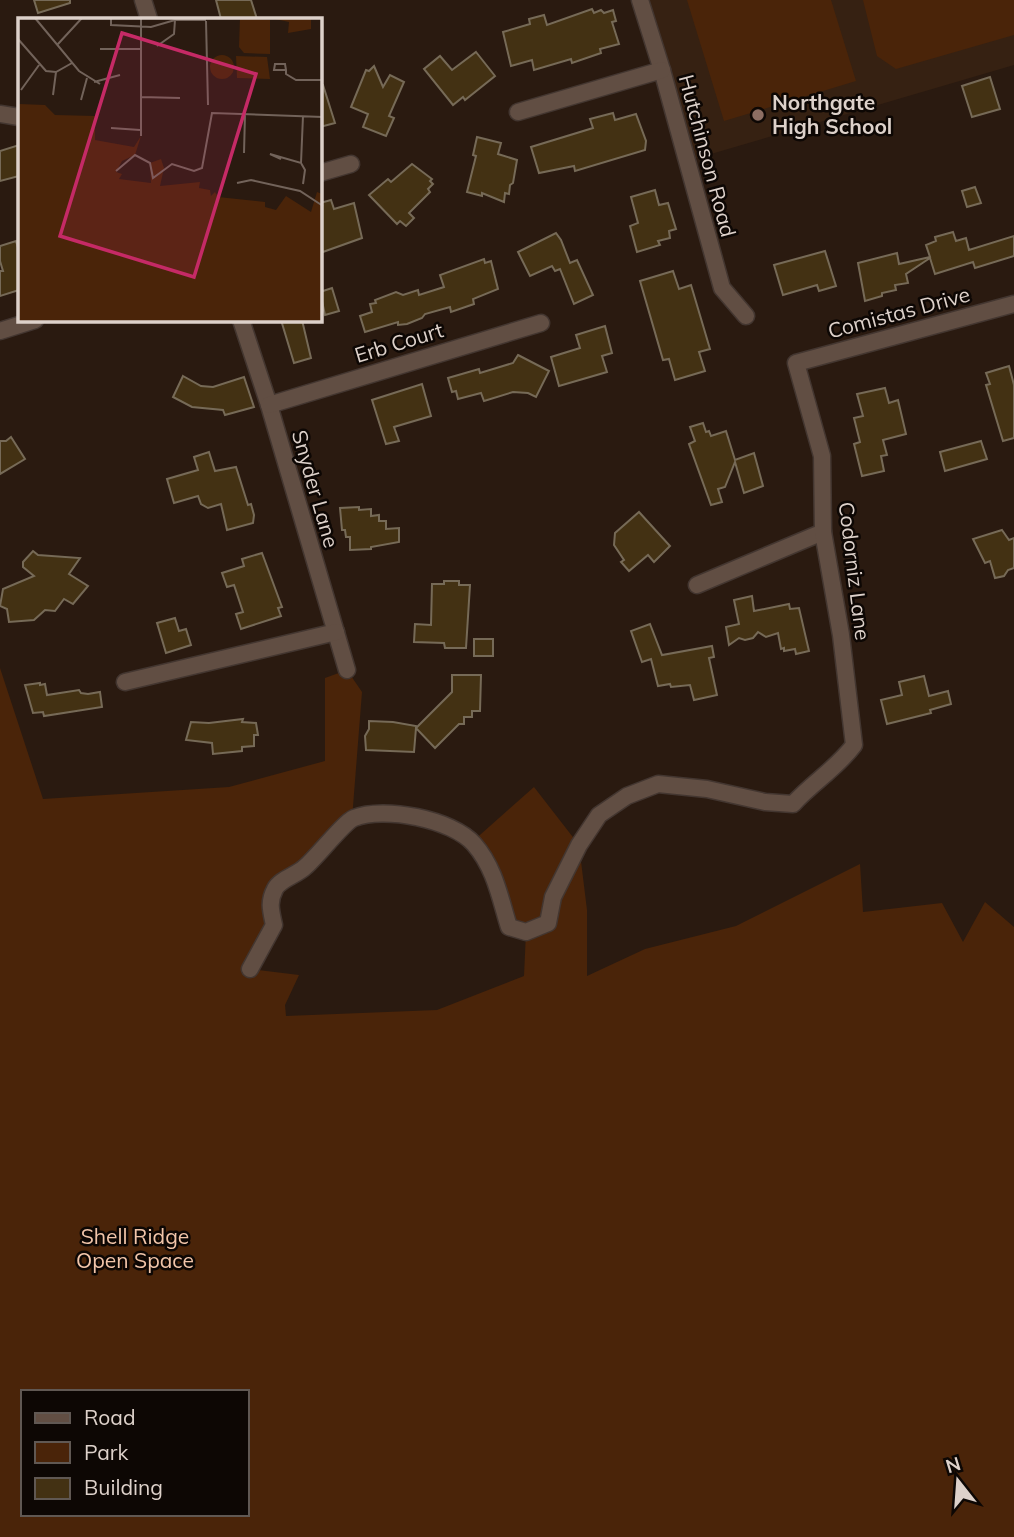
<svg xmlns="http://www.w3.org/2000/svg" width="1014" height="1537" viewBox="0 0 1014 1537" font-family="Mulish,sans-serif">
	<style>
		.built { fill: #362112 }
		.green { fill: #4a2409; fill-rule: evenodd }
		.building { fill: #433113; stroke: #766a57; stroke-width: 2 }
		.lines { fill: none; stroke-linecap: round; stroke-linejoin: round }
		.minor-casing { stroke: #433630; stroke-width: 19 }
		.minor { stroke: #614e43; stroke-width: 16 }
		.education-dot { fill: #8d6e63; stroke: #0d0704; stroke-width: 2.5 }
		.labels { text-anchor: middle; stroke-width: 5; stroke-linejoin: round; paint-order: stroke }
		.poi-label { font-size: 21px; font-weight: bold; fill: #ddd1ca; stroke: #0d0704; text-anchor: start }
		.street-label { font-size: 21px; fill: #ddd1ca; stroke: #0d0704 }
		.park-label { font-size: 21px; fill: #f2c5a9; stroke: #0d0704 }
		.inset-road { fill: none; stroke: #72635a; stroke-width: 2 }
		.view { fill: #c52a66; fill-opacity: 0.15; stroke: #c52a66; stroke-width: 3.5 }
		.inset-edge { fill: none; stroke: #ddd1ca; stroke-width: 3.5 }
	</style>
	<rect width="100%" height="100%" fill="#2a1a10"/>
	<path class="built" d="M640,0H1014V65L687,161Z"/>
	<g class="green">
		<path d="M687,0H831L856,81L724,121Z"/>
		<path d="M863,0H1014V35L896,69L877,56Z"/>
		<path d="M0,668L43,799L229,787L325,761V678L347,670L362,692L352,819L276,886L274,925L251,969L299,975L285,1005L286,1016L437,1010L524,976L526,932L509,927L472,842L534,787L579,845L587,910V976L645,949L736,926L860,864L863,912L942,903L963,942L985,902L1014,927V1537H0ZM23,1392H247V1514H23Z"/>
	</g>
	<g class="building">
		<path d="M34,0H70V3L38,13Z"/>
		<path d="M216,0H251L257,19H221Z"/>
		<path d="M592,9L594,13L601,10L604,13L613,10L616,21L612,22L619,44L600,49L601,53L572,63L571,59L534,70L532,60L511,66L503,32L530,24L529,19L544,15L547,25Z"/>
		<path d="M476,52L495,76L465,100L463,97L453,105L424,69L440,56L452,70Z"/>
		<path d="M374,66L383,87L390,75L404,82L389,116L394,118L386,136L363,127L368,114L351,107L366,70L369,71Z"/>
		<path d="M990,77L1000,109L972,117L962,86Z"/>
		<path d="M320,85H323L335,123L320,127Z"/>
		<path d="M613,113L615,120L636,114L646,141L645,150L575,171L574,166L539,173L531,147L593,128L590,119Z"/>
		<path d="M477,137L501,143L498,154L517,160L513,183L510,185L509,194L505,193L504,202L482,193V196L467,192L476,156L473,155Z"/>
		<path d="M19,145V176L0,181V151Z"/>
		<path d="M412,164L432,179L430,181L433,184L428,189L430,192L409,213L414,218L406,226L400,221L397,224L369,195L388,179L391,182Z"/>
		<path d="M975,187L981,203L967,207L962,191Z"/>
		<path d="M655,190L659,205L668,203L676,229L669,231L670,238L658,241L660,245L637,252L630,226L638,223L631,197Z"/>
		<path d="M331,200L334,209L354,203L362,238L320,253V203Z"/>
		<path d="M953,232L956,241L966,238L969,250L1014,236V256L975,268L973,262L935,274L930,258L906,274L908,283L895,285L896,290L882,293V296L865,301L858,263L897,253L899,264L930,257L926,245L936,241L935,237Z"/>
		<path d="M556,233L561,240L570,263L577,260L593,295L574,304L560,269L555,271L552,266L530,276L518,252Z"/>
		<path d="M16,241L19,251V290L0,296V271H3L0,261V246Z"/>
		<path d="M825,251L836,286L819,291L817,285L783,295L774,265Z"/>
		<path d="M484,259L485,263L491,261L498,289L473,299L474,304L451,312L450,307L425,314L422,318L407,324L398,325V322L365,332L360,316L372,312L370,304L376,303L375,300L396,292L403,295L418,290L419,295L444,287L440,275Z"/>
		<path d="M673,271L679,289L691,285L710,349L699,352L705,371L675,380L669,359L663,360L640,281Z"/>
		<path d="M332,288L339,311L325,315L320,292Z"/>
		<path d="M281,320H302L311,358L294,363Z"/>
		<path d="M605,326L612,353L602,356L607,372L559,386L551,357L580,348L576,335Z"/>
		<path d="M518,355L549,371L536,397L528,393L513,392L484,401L481,393L458,399L456,391L452,392L448,378L479,369L480,373L513,363Z"/>
		<path d="M1009,366L1014,385V438L1003,441L986,385L990,384L986,373Z"/>
		<path d="M183,376L201,386L213,387L244,377L254,407L225,415L223,410L192,407L173,397Z"/>
		<path d="M422,384L431,416L394,427L399,441L386,444L372,400Z"/>
		<path d="M885,388L889,403L898,400L906,434L883,440L887,455L881,456L884,471L862,476L854,444L860,442L854,418L863,416L857,394Z"/>
		<path d="M703,423L706,432L709,431L711,436L726,431L735,460L754,453L763,486L744,493L735,462L725,487L718,489L722,502L711,505L689,444L695,441L690,427Z"/>
		<path d="M11,437L25,459L0,474V441H6Z"/>
		<path d="M981,441L987,459L945,471L940,452Z"/>
		<path d="M209,452L215,471L236,467L248,505L251,504L254,515L253,523L227,530L221,504L208,508L201,504L198,496L174,503L167,479L198,470L194,457Z"/>
		<path d="M359,507V510L371,509V516L379,515V521H386V529L399,528V542L371,547V549L350,550V537H346L345,530H342L340,508Z"/>
		<path d="M639,512L670,546L654,562L648,555L629,571L621,562L624,560L614,545L615,533Z"/>
		<path d="M1002,530L1009,540L1014,538V568L1008,570L1004,576L995,578L990,561L985,563L973,539Z"/>
		<path d="M33,551L38,555L80,558L69,574L88,586L73,604L64,599L55,611L45,610L34,620L9,622L7,609L0,606L3,589L34,576L23,567V562Z"/>
		<path d="M262,553L282,607L278,608L281,616L241,629L236,614L243,612L234,585L227,587L222,573L244,566L242,559Z"/>
		<path d="M444,581H459V585H470L466,648H445L444,643L414,642L415,624L431,625L432,584H444Z"/>
		<path d="M752,596L754,611L789,604L790,609L799,608L809,651L796,654L795,649L784,651V648L781,649L778,633L766,637L758,632L753,638L745,640L739,638L729,645L726,627L739,624L734,600Z"/>
		<path d="M175,618L179,631L186,629L191,645L166,653L157,623Z"/>
		<path d="M650,624L662,655L712,646L714,657L709,658L717,695L694,700L690,685L671,687L670,684L658,686L651,659L642,662L631,631Z"/>
		<rect x="474" y="639" width="19" height="17"/>
		<path d="M452,675H481L480,711H472V717H464V724H459L435,748L416,728L414,752L366,750L365,736L369,729V721L393,722L416,726V728L452,692Z"/>
		<path d="M924,676L929,696L948,691L951,704L930,710L931,713L887,724L881,700L902,695L899,682Z"/>
		<path d="M40,683V685L45,684L47,695L79,690L81,693L88,694L100,692L102,707L44,716L43,712L33,713L25,685Z"/>
		<path d="M243,719L242,722L256,723L258,735H254V746L242,747V751L213,754L212,743L186,740L191,722L209,723Z"/>
	</g>
	<g class="lines">
		<g class="minor-casing">
			<g id="minor">
				<path d="M143,0L149,19"/>
				<path d="M640,0L662,70L722,288L746,316"/>
				<path d="M518,112L662,70"/>
				<path d="M0,114L19,117"/>
				<path d="M320,173L351,164"/>
				<path d="M241,320L269,405L347,670"/>
				<path d="M0,331L35,320"/>
				<path d="M269,405L541,323"/>
				<path d="M697,585L823,532"/>
				<path d="M125,682L336,632"/>
				<path d="M250,969L274,925C271,911 268,902 275,889C280,879 297,875 305,867C316,858 344,822 354,818C384,806 452,819 474,844C495,868 500,898 509,927L526,932L548,923L553,897L579,845L599,815L627,796L658,784L707,789L765,802L793,804C813,782 836,769 854,745L841,635L823,532L822,456L796,363L1014,304"/>
			</g>
		</g>
		<use href="#minor" class="minor"/>
	</g>
	<circle class="education-dot" cx="758" cy="115" r="7"/>
	<g class="labels">
		<g class="poi-label">
			<text x="772" y="110">Northgate<tspan x="772" dy="24">High School</tspan></text>
		</g>
		<g class="street-label">
			<text transform="translate(707 156) rotate(75)" y="7">Hutchinson Road</text>
			<text transform="translate(899 313) rotate(-15)" y="7">Comistas Drive</text>
			<text transform="translate(399 343) rotate(-17)" y="7">Erb Court</text>
			<text transform="translate(315 489) rotate(74)" y="7">Snyder Lane</text>
			<text transform="translate(854 571) rotate(83)" y="7">Codorniz Lane</text>
		</g>
		<g class="park-label">
			<text x="135" y="1244">Shell Ridge<tspan x="135" dy="24">Open Space</tspan></text>
		</g>
	</g>
	<g transform="translate(18 18)">
		<rect width="304" height="304" fill="#2a1a10"/>
		<path d="M222,0L252,2V36L226,35L221,29ZM253,0H293V11L270,15L271,4ZM192 49a12 12 0 1 1 24 0a12 12 0 1 1-24 0ZM218,38L249,39L252,61L219,60ZM1,86L27,87L37,97L77,98V122L116,129L123,118L117,137L104,143L98,154L104,156L101,161L133,165L132,145L143,141L146,150L142,168L182,164L181,170L192,172L193,178L197,174L200,179L247,184V189L258,192L268,178L293,194L299,174L304,176V304H0Z" fill="#4a2409"/>
		<path class="inset-road" d="M17,0L61,53L82,66M93,0V7L133,9L157,2H188M188,3L190,87M0,21L28,53L38,54L54,45M40,26L64,0M139,28L156,16L157,2M82,31H123M268,52H256L257,46H267L268,52V56L278,62H305M76,64L102,57M3,72L21,47M35,77L38,54M123,79L162,80M63,82L69,60M93,110L122,112M123,118V0M226,135L227,96M263,141L252,136L283,145L285,98M283,145L287,152L285,166M98,153L117,137L132,145L135,160L154,146L176,153L184,150L194,95L305,99M219,165L233,162L282,173L305,188"/>
		<path class="view" d="M104,15L238,56L176,259L42,218Z"/>
		<rect width="304" height="304" class="inset-edge"/>
	</g>
	<rect x="21" y="1390" width="228" height="126" fill="#0d0704" stroke="#605853" stroke-width="2"/>
	<rect x="35" y="1413" width="35" height="10" fill="#614e43" stroke="#605853" stroke-width="2"/>
	<text x="84" y="1425" font-size="21" fill="#ddd1ca">Road</text>
	<rect x="35" y="1442" width="35" height="21" fill="#4a2409" stroke="#605853" stroke-width="2"/>
	<text x="84" y="1460" font-size="21" fill="#ddd1ca">Park</text>
	<rect x="35" y="1478" width="35" height="21" fill="#433113" stroke="#605853" stroke-width="2"/>
	<text x="84" y="1495" font-size="21" fill="#ddd1ca">Building</text>
	<g transform="translate(958 1481) rotate(343)" stroke="#0d0704" stroke-width="5" paint-order="stroke">
	<path d="M0-5L12 26L0 18L-12 26Z" fill="#ddd1ca"/>
	<text y="-10" font-size="19" font-weight="bold" text-anchor="middle" fill="#ddd1ca">N</text>
	</g>
</svg>
